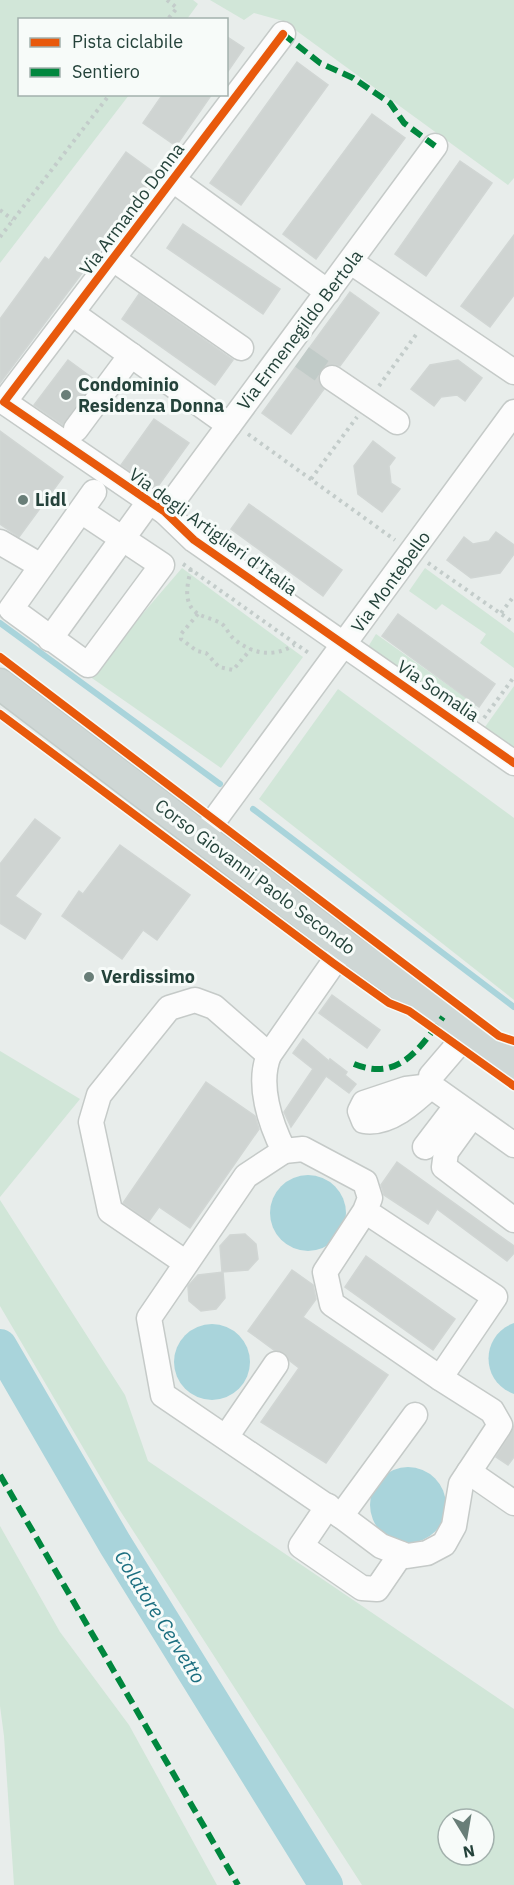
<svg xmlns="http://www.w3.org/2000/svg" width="514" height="1885" viewBox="0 0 514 1885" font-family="'IBM Plex Sans',sans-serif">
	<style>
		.green { fill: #d1e6d8; fill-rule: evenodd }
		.water { fill: #a9d4db }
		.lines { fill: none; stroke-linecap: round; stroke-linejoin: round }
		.stream { stroke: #a9d4db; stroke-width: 6 }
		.river { stroke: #a9d4db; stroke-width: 34 }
		.building { fill: #cfd4d2; stroke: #d1d6d4; stroke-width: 1.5 }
		.minor-tunnel { stroke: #c1cbc8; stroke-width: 24; stroke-dasharray: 24 12; stroke-linecap: butt }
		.minor-casing { stroke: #c5cac8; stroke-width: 27 }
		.major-casing { stroke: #c3ccc9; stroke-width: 33 }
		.path { stroke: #c3ccca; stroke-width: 4; stroke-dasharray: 3 4.5; stroke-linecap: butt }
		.minor { stroke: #fcfcfc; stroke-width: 24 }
		.major { stroke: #cfd7d5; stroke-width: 30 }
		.quiet { stroke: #00873e; stroke-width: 6; stroke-dasharray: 12 6; stroke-linecap: butt }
		.cycleway-casing { stroke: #f7fbf9; stroke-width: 11 }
		.cycleway { stroke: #e8590c; stroke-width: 8 }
		.poi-dot { fill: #697e78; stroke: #f7fbf9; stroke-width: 2 }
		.labels { text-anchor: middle; stroke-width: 6; stroke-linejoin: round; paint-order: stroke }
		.street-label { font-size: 18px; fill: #24423a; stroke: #f7fbf9 }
		.poi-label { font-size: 18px; font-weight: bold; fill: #24423a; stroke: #f7fbf9; text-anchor: start }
		.water-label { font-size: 20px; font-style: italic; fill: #1c6f80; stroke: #f7fbf9 }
	</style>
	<rect width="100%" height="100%" fill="#e8edeb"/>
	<g class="green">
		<path d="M0,0H193L198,4L187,19L20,20V94L129,95L0,263Z"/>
		<path d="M210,0H514V178L508,185L283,21L254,13L244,20Z"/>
		<path d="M182,568L303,657L221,768L89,676Z"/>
		<path d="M425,568L514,633V668L480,643L486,634L442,604L436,610L409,591Z"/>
		<path d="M376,634L476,705L468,717L368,647Z"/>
		<path d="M514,686V748L485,727Z"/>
		<path d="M338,689L514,818V1000L259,799Z"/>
		<path d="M0,1051L80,1099L0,1197Z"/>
		<path d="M0,1200L125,1395L148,1461L514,1709V1885H362L119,1509L0,1306ZM448,1819H484V1855H448Z"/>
		<path d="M0,1526L60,1632L129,1725L217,1885H14L4,1736L0,1706Z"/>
	</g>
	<g class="water">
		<circle cx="308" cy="1213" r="38"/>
		<path d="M514,1323V1394C480,1382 480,1335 514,1323Z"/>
		<circle cx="212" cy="1362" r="38"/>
		<circle cx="408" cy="1505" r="38"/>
	</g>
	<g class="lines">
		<g class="stream">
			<path d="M0,623L220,784"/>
			<path d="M253,809L514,1007"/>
		</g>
		<path class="river" d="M0,1346L115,1544L326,1885"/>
	</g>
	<g class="building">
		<path d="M226,36L244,48L226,74Z"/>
		<path d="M297,62L328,85L241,205L210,183Z"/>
		<path d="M163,94H212L176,146L143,123Z"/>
		<path d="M372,114L405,138L316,259L283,234Z"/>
		<path d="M126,152L156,174L0,383V319L45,257L49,260Z"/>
		<path d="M460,161L492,183L426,276L395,254Z"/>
		<path d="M183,224L280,289L263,314L167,248Z"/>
		<path d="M514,235V295L490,327L461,306Z"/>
		<path d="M350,292L379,313L340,366L332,364L321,370L318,378L324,389L291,434L262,413Z"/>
		<path d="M139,294L233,360L215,385L122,319Z"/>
		<path d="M68,360L95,380L63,425L34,405Z"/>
		<path d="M458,360L482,378L465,401L457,395L441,397L434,406L411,389L430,365Z"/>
		<path d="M154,419L189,443L156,489L121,465Z"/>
		<path d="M0,431L63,477L19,537L0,524Z"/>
		<path d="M373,441L395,458L389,466L391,483L400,489L382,512L358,494L354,466Z"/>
		<path d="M249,504L342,570L323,596L231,529Z"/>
		<path d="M496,532L514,545V554L500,573L471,578L447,560L464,537L473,544L489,541Z"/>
		<path d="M398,614L495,684L479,707L382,636Z"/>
		<path d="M35,819L60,838L15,896L41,914L25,939L0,923V864Z"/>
		<path d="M120,845L190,895L157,940L143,930L122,959L62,916L79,891L83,894Z"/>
		<path d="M332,995L380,1030L367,1048L319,1013Z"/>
		<path d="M303,1039L329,1061L330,1059L347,1072L345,1075L356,1084L349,1093L326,1076L291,1127L284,1112L313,1069L293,1053Z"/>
		<path d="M206,1082L255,1116L259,1129L190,1228L159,1207L149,1221L123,1203Z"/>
		<path d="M397,1162L514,1246V1253L507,1261L437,1209L428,1224L384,1195L381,1185Z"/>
		<path d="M245,1234L256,1244L258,1259L248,1270L222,1272L220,1246L230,1235Z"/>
		<path d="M366,1256L455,1319L433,1350L345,1287Z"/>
		<path d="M292,1270L313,1285L316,1299L303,1317L388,1375L326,1463L261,1422L299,1368L290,1361L284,1353L274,1350L248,1331Z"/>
		<path d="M223,1272L225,1298L216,1309L201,1311L189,1301L188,1286L198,1275Z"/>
		<path d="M514,1426V1457L508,1465L496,1457Z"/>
	</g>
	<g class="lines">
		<path class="minor-tunnel" d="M302,357L332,378"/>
		<g class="minor-casing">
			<g id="minor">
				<path d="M283,34L4,402L165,512L194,540L514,763"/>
				<path d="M173,180L328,292"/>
				<path d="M113,259L241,348"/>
				<path d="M351,262L514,372"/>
				<path d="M72,313L229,425"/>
				<path d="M332,378L397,422"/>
				<path d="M76,429L131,355"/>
				<path d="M81,511L162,565L88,665L11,609L94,492"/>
				<path d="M165,512L435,146"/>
				<path d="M0,542L41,566"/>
				<path d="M50,639L149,502"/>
				<path d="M202,837L514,412"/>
				<path d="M345,946L269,1055C257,1084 270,1123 284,1151L246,1176L149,1318L163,1395L341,1516L415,1415"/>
				<path d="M467,1034L431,1076V1086L514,1145"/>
				<path d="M431,1086C414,1102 389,1125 364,1121L360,1111L364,1103L406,1089Z"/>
				<path d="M472,1116L446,1152L444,1167L514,1220"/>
				<path d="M425,1147L457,1105"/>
				<path d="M284,1151L303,1149L365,1182L370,1198L365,1211L495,1297L440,1378L332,1304L325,1272L365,1211"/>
				<path d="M186,1263L110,1211L91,1122L99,1095L169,1008L195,1000L214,1007L269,1055"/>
				<path d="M226,1437L276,1364"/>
				<path d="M469,1472L514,1503"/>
				<path d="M328,1506L301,1546L362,1588L377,1589L401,1554"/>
				<path d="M341,1516L381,1546L407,1556L427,1553L444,1544L454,1526L461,1484L500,1425L492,1411L440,1378"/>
			</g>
		</g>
		<g class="major-casing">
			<path id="major" d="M0,684L345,946L514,1066"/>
		</g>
		<g class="path">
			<path d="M167,0L177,8L167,20"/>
			<path d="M0,210L13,220"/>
			<path d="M0,237L110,94"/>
			<path d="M379,386L418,332"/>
			<path d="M248,434L395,540"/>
			<path d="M311,479L357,417"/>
			<path d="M428,563L514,623"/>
			<path d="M183,564L310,654"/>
			<path d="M191,569C187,586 182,605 200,615C207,618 216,620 222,624C227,628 229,635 234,639C252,654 273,658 294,645"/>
			<path d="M501,613L514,596"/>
			<path d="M198,614L181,634V639L197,651L206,653L219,667L233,670L251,649"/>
			<path d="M484,718L514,677"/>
		</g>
		<use href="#minor" class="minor"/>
		<use href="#major" class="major"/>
		<g class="quiet">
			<path d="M283,34L320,63L353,78L390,103L404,123L435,146"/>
			<path d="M354,1064C399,1082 419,1049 443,1017"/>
			<path d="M0,1475L238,1885"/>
		</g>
		<g class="cycleway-casing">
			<g id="cycleway">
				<path d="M283,34L4,402L165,512L194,540L514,763"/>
				<path d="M0,657L499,1036L514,1041"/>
				<path d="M0,714L333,963L389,1003L409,1011L514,1086"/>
			</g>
		</g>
		<use href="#cycleway" class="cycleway"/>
	</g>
	<g class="poi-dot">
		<circle cx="66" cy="395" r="6"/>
		<circle cx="23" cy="500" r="6"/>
		<circle cx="89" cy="977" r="6"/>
	</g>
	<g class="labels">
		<g class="street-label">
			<text transform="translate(132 209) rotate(-53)" y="6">Via Armando Donna</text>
			<text transform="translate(300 330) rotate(-53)" y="6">Via Ermenegildo Bertola</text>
			<text transform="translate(213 532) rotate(36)" y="6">Via degli Artiglieri d'Italia</text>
			<text transform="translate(391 582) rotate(-54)" y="6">Via Montebello</text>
			<text transform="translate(438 691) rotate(34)" y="6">Via Somalia</text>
			<text transform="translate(255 877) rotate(37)" y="6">Corso Giovanni Paolo Secondo</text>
		</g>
		<g class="poi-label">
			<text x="78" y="391">Condominio<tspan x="78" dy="21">Residenza Donna</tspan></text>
			<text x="35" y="506">Lidl</text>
			<text x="101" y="983">Verdissimo</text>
		</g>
		<g class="water-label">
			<text transform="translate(160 1617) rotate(58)" y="7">Colatore Cervetto</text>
		</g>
	</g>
	<rect x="18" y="18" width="210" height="78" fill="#f7fbf9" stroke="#a3b1ad" stroke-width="1.5"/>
	<rect x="30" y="38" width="30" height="9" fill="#e8590c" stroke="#a3b1ad" stroke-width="1.5"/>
	<text x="72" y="48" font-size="18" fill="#24423a">Pista ciclabile</text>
	<rect x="30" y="68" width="30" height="9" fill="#00873e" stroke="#a3b1ad" stroke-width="1.5"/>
	<text x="72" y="78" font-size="18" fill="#24423a">Sentiero</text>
	<g transform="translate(466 1837) rotate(169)"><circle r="28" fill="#f7fbf9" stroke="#a3b1ad" stroke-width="1.5"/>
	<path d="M0-4.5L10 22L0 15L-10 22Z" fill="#697e78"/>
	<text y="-9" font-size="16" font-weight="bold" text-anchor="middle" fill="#24423a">N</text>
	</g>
</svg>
